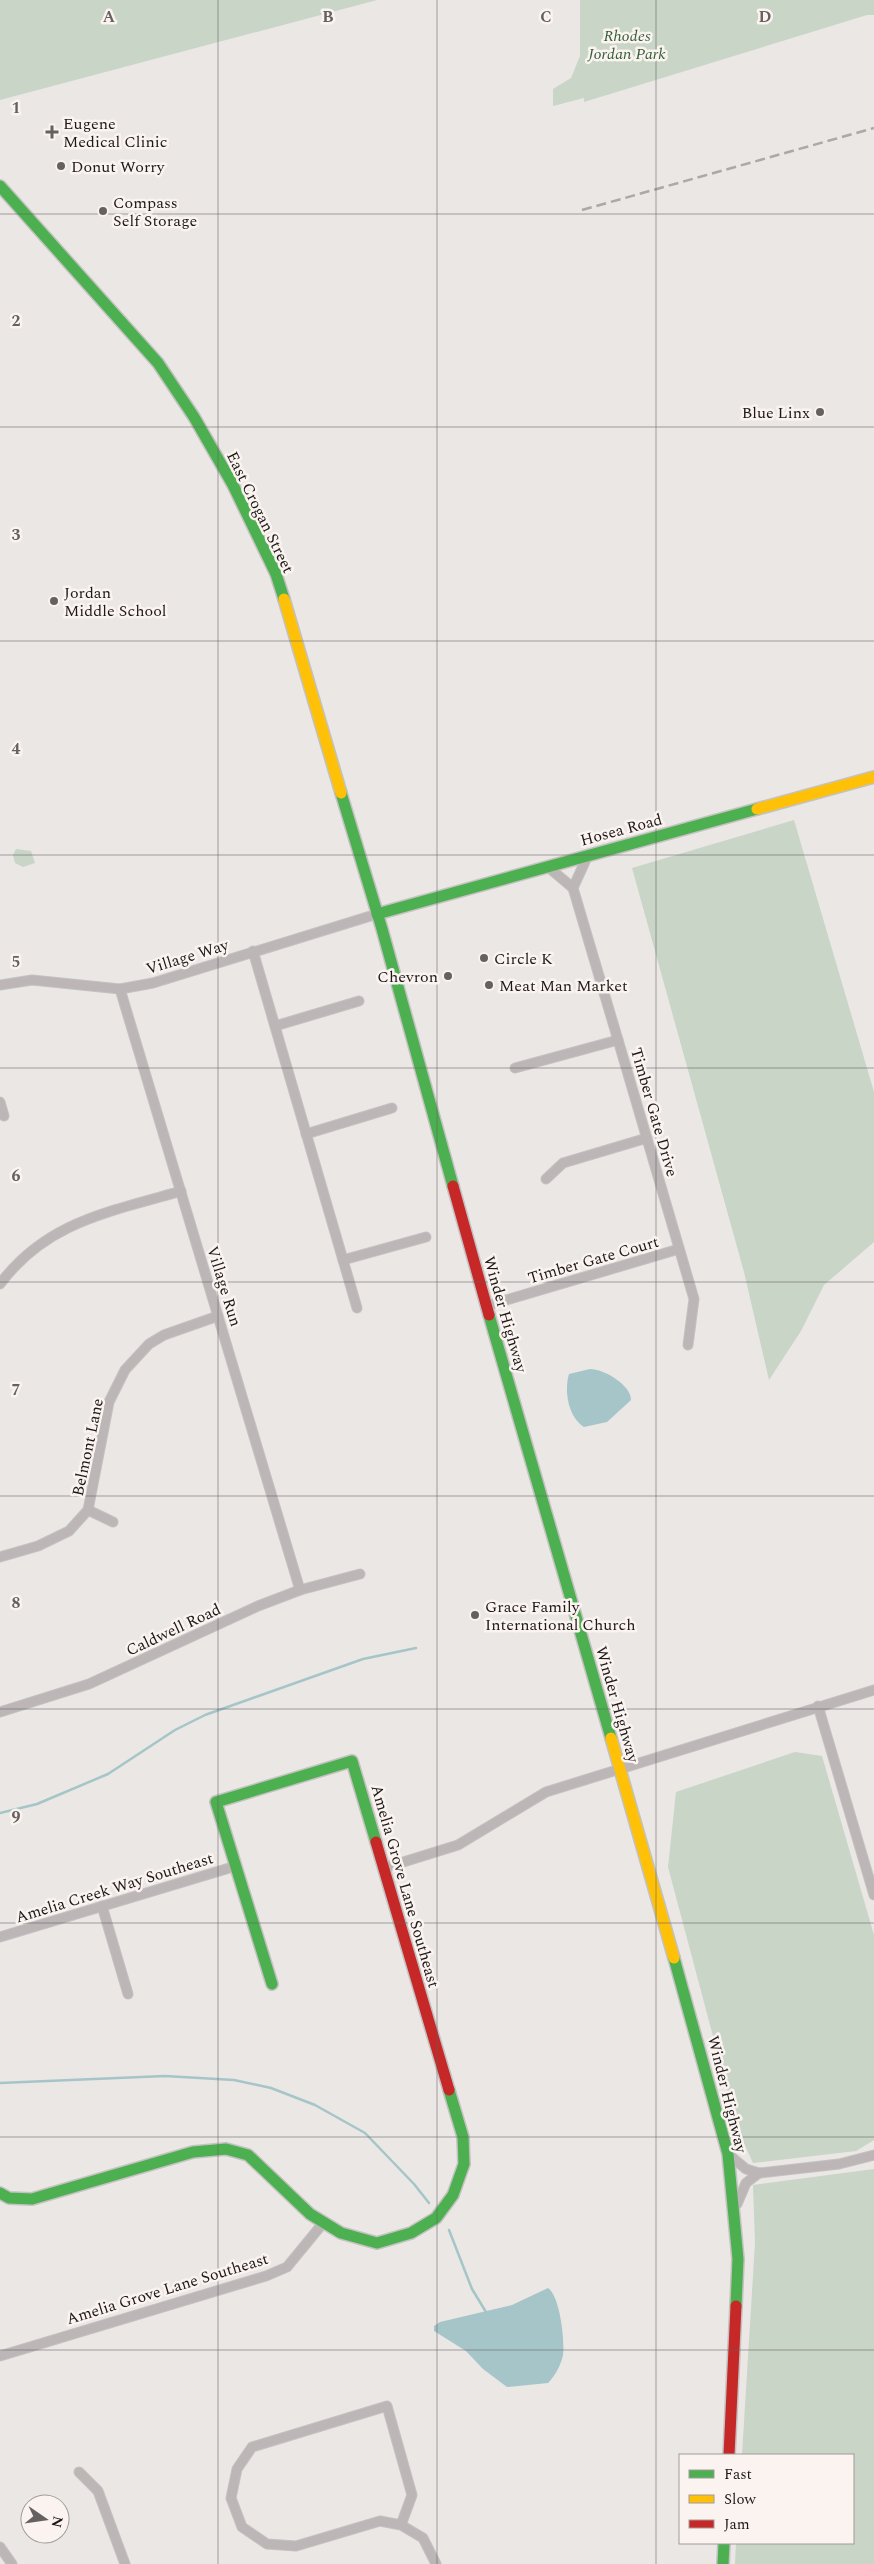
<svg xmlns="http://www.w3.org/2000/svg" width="874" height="2564" viewBox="0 0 874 2564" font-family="Spectral,serif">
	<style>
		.green { fill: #c8d5c7 }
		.water { fill: #a5c5c8 }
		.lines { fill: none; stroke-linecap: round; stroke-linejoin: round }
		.stream { stroke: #a5c5c8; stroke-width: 2.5 }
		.street-casing { stroke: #c4c2c1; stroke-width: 11 }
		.fast-casing { stroke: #c4c2c1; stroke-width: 14 }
		.slow-casing { stroke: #c4c2c1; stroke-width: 14 }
		.jam-casing { stroke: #c4c2c1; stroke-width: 14 }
		.street { stroke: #bcb6b6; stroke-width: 9 }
		.fast { stroke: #4caf50; stroke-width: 11 }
		.slow { stroke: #ffc107; stroke-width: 11 }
		.jam { stroke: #c62828; stroke-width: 11 }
		.rail { stroke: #aca7a8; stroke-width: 2.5; stroke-dasharray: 10 5; stroke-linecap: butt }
		.grid { fill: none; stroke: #646160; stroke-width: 1; stroke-opacity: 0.55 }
		.poi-dot { fill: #646160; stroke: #faf3f0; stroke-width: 2 }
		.labels { text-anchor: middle; stroke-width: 5; stroke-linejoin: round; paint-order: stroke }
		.park-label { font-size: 16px; font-style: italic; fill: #325e37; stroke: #faf3f0 }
		.poi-label { font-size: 16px; fill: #1c1918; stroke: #faf3f0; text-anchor: start }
		.street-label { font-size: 16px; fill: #1c1918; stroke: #faf3f0 }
		.grid-label { font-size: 16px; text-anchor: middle; font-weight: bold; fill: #646160; stroke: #faf3f0; stroke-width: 5; stroke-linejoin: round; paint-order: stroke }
	</style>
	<rect width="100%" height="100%" fill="#eae7e5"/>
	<g class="green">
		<path d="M0,0H377L0,100Z"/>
		<path d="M580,0H874V15H867L584,102V98L553,106V89L571,78L580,56Z"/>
		<path d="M794,820L874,1092V1242L824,1285L801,1331L769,1380L744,1272L632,868Z"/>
		<path d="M16,849L31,851L35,863L23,867L15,863L13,855Z"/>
		<path d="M795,1752L822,1756L874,1935V2140L856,2151L753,2163L738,2130L668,1867L676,1792Z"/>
		<path d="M874,2169V2564H735L736,2543H853V2455H742L755,2243L753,2185Z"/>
	</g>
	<g class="water">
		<path d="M590,1369C604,1369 631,1385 631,1400L607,1422L584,1427C568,1417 564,1391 569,1374Z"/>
		<path d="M548,2288C560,2296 565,2341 563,2355C561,2365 555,2376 548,2383L507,2387L483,2369L466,2351L434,2331V2326L440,2322L512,2305Z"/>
	</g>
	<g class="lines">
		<g class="stream">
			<path d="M0,1813L37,1804L108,1774L175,1730L205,1715L363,1659L416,1648"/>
			<path d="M0,2083L165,2076L234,2080L271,2088L315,2105L365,2133L414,2184L429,2203"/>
			<path d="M449,2230L472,2289L486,2312"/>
		</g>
		<g class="street-casing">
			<g id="street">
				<path d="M547,866L573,888L618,1040L694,1299L688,1345"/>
				<path d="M573,888L588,855"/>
				<path d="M253,951L357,1308"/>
				<path d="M0,985L32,980L120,989L153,983L377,914"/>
				<path d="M120,989L300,1590"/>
				<path d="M275,1026L359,1001"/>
				<path d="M515,1068L618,1040"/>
				<path d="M0,1102L4,1116"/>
				<path d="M306,1134L392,1108"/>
				<path d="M546,1179L563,1163L647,1138"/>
				<path d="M343,1260L426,1237"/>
				<path d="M0,1284C47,1221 110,1212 181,1191"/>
				<path d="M486,1306L679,1249"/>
				<path d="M88,1510L113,1522"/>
				<path d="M0,1557L38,1546L69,1531L88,1510L109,1402L125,1370L149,1344L164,1335L218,1316"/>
				<path d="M818,1706L874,1895"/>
				<path d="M0,1712L89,1684L258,1606L300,1590L360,1574"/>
				<path d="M384,1868L458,1845L546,1792L874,1690"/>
				<path d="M102,1906L128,1994"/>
				<path d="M0,1937L236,1866"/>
				<path d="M728,2154L746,2169L759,2173L839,2164L874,2155"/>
				<path d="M737,2204L746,2183L759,2173"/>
				<path d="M0,2356L266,2276L287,2267L324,2222"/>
				<path d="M79,2472L98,2491L125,2564"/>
				<path d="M401,2525L412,2495L387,2406L252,2447L237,2469L231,2498L242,2527L267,2544L296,2546L380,2521L401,2525L423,2538L436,2564"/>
				<path d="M0,2547L12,2564"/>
			</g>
		</g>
		<g class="fast-casing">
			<g id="fast">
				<path d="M0,186L158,363L194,417L233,485L276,574L284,599"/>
				<path d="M341,793L382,929L453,1186"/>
				<path d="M377,914L757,809"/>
				<path d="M489,1315L611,1738"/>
				<path d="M674,1958L728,2154L738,2259L736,2306"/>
				<path d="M272,1984L216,1802L352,1761L376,1842"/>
				<path d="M0,2193L9,2198L32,2199L193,2152L226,2149L248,2155L310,2214L341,2233L377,2243L411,2233L436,2218L453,2195L464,2164L463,2137L449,2090"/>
				<path d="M723,2564L724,2543"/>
			</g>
		</g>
		<g class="slow-casing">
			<g id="slow">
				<path d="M284,599L341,793"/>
				<path d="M757,809L874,777"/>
				<path d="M611,1738L674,1958"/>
			</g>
		</g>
		<g class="jam-casing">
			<g id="jam">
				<path d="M453,1186L489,1315"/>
				<path d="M376,1842L449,2090"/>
				<path d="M729,2455L736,2306"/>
			</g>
		</g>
		<use href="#street" class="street"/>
		<use href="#fast" class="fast"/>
		<use href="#slow" class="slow"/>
		<use href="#jam" class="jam"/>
		<path class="rail" d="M582,210L874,128"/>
	</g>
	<path class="grid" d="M218,0V2564M437,0V2564M656,0V2564M0,214H874M0,427H874M0,641H874M0,855H874M0,1068H874M0,1282H874M0,1496H874M0,1709H874M0,1923H874M0,2137H874M0,2350H874"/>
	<g class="poi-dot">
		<path d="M49.5 124.5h5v5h5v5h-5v5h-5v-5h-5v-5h5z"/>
		<circle cx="61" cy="166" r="5"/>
		<circle cx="103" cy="211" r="5"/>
		<circle cx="820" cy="412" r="5"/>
		<circle cx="54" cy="601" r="5"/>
		<circle cx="484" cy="958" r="5"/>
		<circle cx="448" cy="976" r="5"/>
		<circle cx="489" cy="985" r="5"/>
		<circle cx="475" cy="1615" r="5"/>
	</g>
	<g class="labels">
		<g class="park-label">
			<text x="627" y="41">Rhodes<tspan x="627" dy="18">Jordan Park</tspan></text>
		</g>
		<g class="poi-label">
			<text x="63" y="129">Eugene<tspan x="63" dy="18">Medical Clinic</tspan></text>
			<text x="71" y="172">Donut Worry</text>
			<text x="113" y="208">Compass<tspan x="113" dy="18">Self Storage</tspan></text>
			<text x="810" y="418" text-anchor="end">Blue Linx</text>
			<text x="64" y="598">Jordan<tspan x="64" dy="18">Middle School</tspan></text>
			<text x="494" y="964">Circle K</text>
			<text x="438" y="982" text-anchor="end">Chevron</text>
			<text x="499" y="991">Meat Man Market</text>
			<text x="485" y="1612">Grace Family<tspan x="485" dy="18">International Church</tspan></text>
		</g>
		<g class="street-label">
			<text transform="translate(261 512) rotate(64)" y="6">East Crogan Street</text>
			<text transform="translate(621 829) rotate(-15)" y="6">Hosea Road</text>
			<text transform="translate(187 956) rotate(-17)" y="6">Village Way</text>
			<text transform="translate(655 1112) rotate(74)" y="6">Timber Gate Drive</text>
			<text transform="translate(593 1259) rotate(-16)" y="6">Timber Gate Court</text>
			<text transform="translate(225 1286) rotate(73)" y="6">Village Run</text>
			<text transform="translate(506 1314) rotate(74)" y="6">Winder Highway</text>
			<text transform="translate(87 1447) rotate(-78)" y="6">Belmont Lane</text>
			<text transform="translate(173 1629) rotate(-25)" y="6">Caldwell Road</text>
			<text transform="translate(618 1704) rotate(74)" y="6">Winder Highway</text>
			<text transform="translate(406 1886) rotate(74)" y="6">Amelia Grove Lane Southeast</text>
			<text transform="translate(114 1887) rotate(-17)" y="6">Amelia Creek Way Southeast</text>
			<text transform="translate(728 2094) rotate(76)" y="6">Winder Highway</text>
			<text transform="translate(167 2288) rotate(-17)" y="6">Amelia Grove Lane Southeast</text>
		</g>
	</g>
	<g class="grid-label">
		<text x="109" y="22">A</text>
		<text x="328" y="22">B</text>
		<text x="546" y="22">C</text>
		<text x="765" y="22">D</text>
		<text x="16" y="113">1</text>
		<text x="16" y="326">2</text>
		<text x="16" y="540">3</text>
		<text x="16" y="754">4</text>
		<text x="16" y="967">5</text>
		<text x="16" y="1181">6</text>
		<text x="16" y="1395">7</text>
		<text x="16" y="1608">8</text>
		<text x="16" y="1822">9</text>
	</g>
	<rect x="679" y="2454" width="175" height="90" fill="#faf3f0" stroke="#a19c9a"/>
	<rect x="689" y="2470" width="25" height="8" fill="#4caf50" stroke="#a19c9a"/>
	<text x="724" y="2479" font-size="15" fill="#1c1918">Fast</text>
	<rect x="689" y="2495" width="25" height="8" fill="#ffc107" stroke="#a19c9a"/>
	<text x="724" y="2504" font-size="15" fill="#1c1918">Slow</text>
	<rect x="689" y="2520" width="25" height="8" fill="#c62828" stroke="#a19c9a"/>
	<text x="724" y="2529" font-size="15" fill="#1c1918">Jam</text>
	<g transform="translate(45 2519) rotate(103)"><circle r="24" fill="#faf3f0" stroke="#a19c9a"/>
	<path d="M0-4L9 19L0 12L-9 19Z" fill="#646160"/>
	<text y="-8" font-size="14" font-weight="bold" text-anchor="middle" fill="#1c1918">N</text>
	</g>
</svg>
